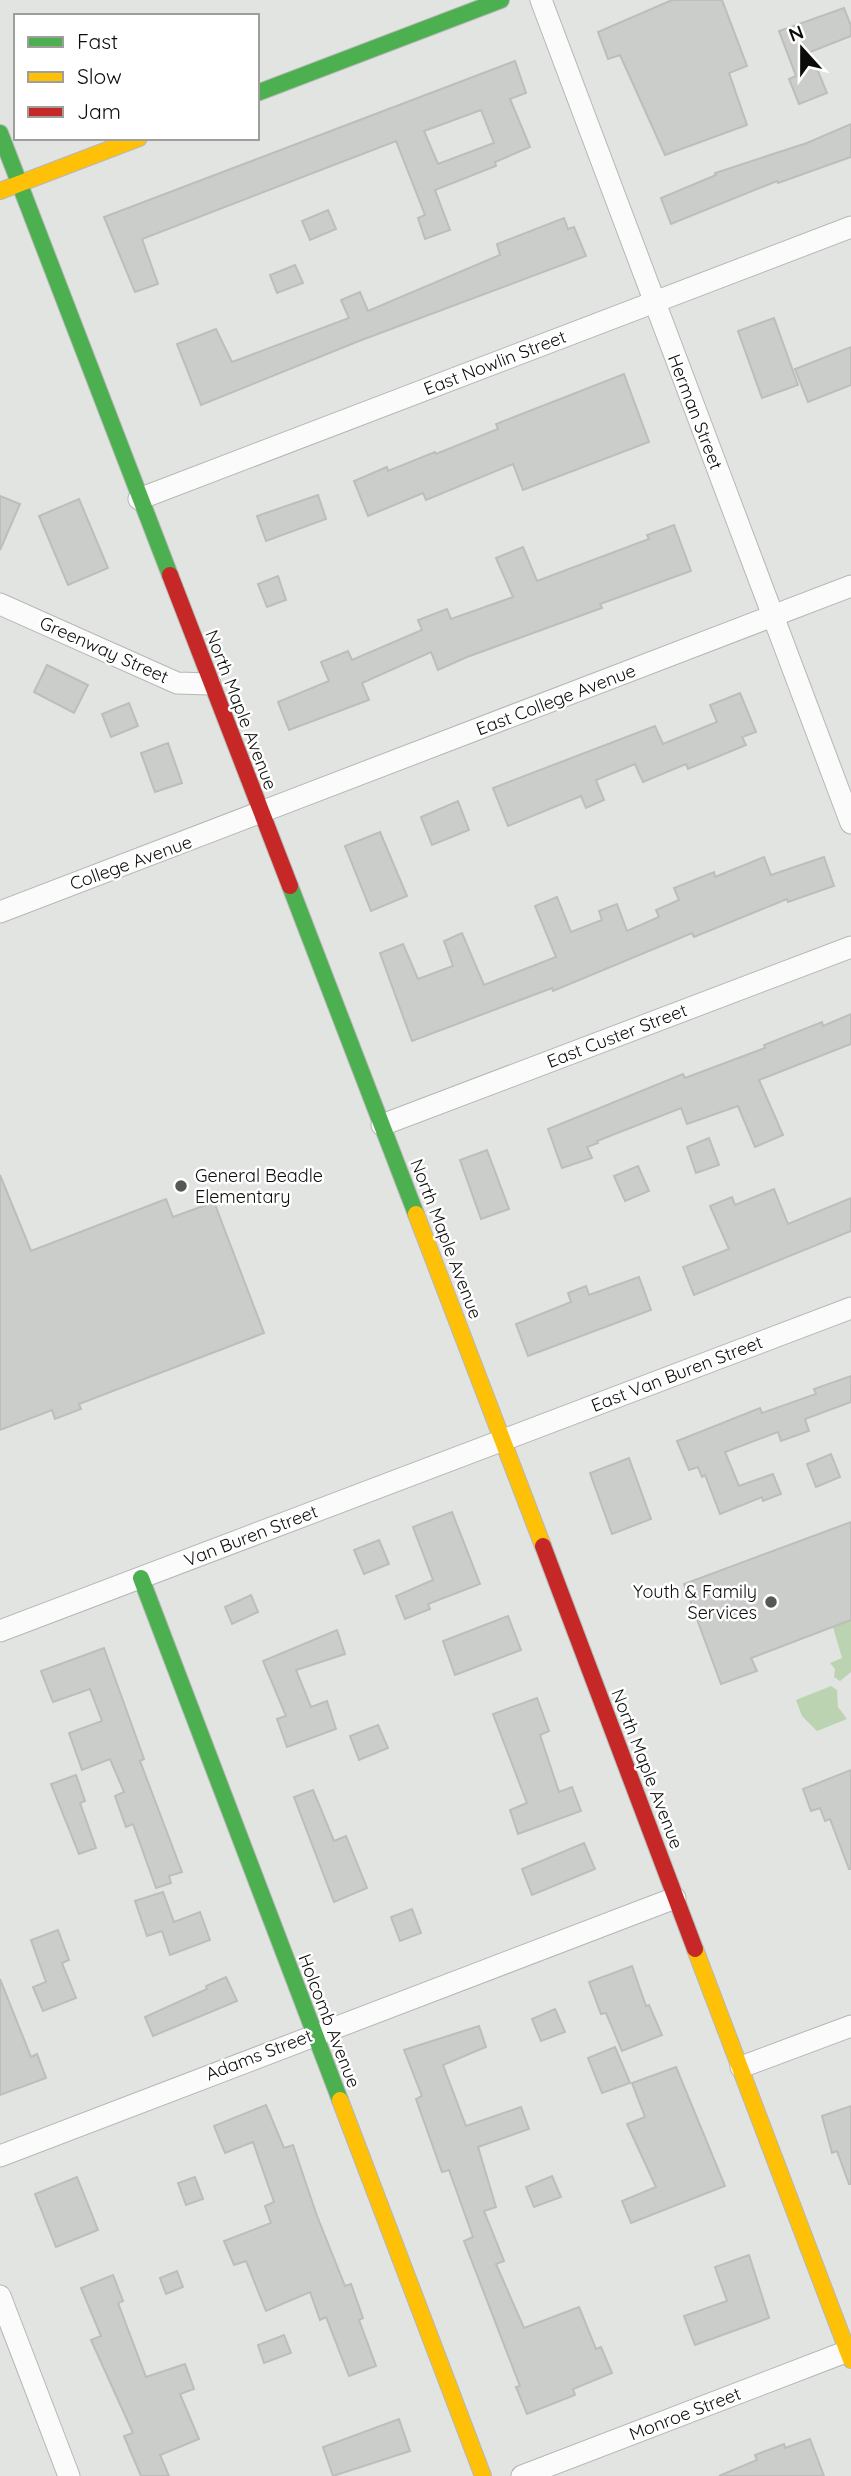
<svg xmlns="http://www.w3.org/2000/svg" width="851" height="2476" viewBox="0 0 851 2476" font-family="Quicksand,sans-serif">
	<style>
		.green { fill: #bcd3b2 }
		.building { fill: #cbcdca; stroke: #bcbebb; stroke-width: 2; fill-rule: evenodd }
		.lines { fill: none; stroke-linecap: round; stroke-linejoin: round }
		.street-casing { stroke: #b6b8b5; stroke-width: 23 }
		.fast-casing { stroke: #b6b8b5; stroke-width: 18 }
		.slow-casing { stroke: #b6b8b5; stroke-width: 18 }
		.jam-casing { stroke: #b6b8b5; stroke-width: 18 }
		.street { stroke: #fafbfa; stroke-width: 21 }
		.fast { stroke: #4caf50; stroke-width: 16 }
		.slow { stroke: #ffc107; stroke-width: 16 }
		.jam { stroke: #c62828; stroke-width: 16 }
		.poi-dot { fill: #575856; stroke: #fff; stroke-width: 2.5 }
		.labels { text-anchor: middle; stroke-width: 5; stroke-linejoin: round; paint-order: stroke }
		.street-label { font-size: 18px; fill: #0c0d0b; stroke: #fff }
		.poi-label { font-size: 18px; fill: #0c0d0b; stroke: #fff; text-anchor: start }
	</style>
	<rect width="100%" height="100%" fill="#e1e4e0"/>
	<g class="green">
		<path d="M851,1620V1672L840,1681L834,1677L835,1669L830,1663L842,1658L833,1627Z"/>
		<path d="M831,1686L837,1690L838,1707L847,1719L817,1731L802,1716L796,1700Z"/>
	</g>
	<g class="building">
		<path d="M672,0H722L747,66L729,73L747,125L665,155L620,55L608,59L598,32Z"/>
		<path d="M844,8L851,26V36L810,52L827,93L799,104L789,79L796,76L779,31Z"/>
		<path d="M515,61L526,93L510,99L530,147L495,162L496,166L435,190L450,230L425,239L418,218L425,215L396,141L142,239L158,284L135,292L104,217ZM481,110L494,143L438,164L424,131Z"/>
		<path d="M851,124V157L778,183L777,181L671,224L661,198L716,175L715,173L807,143Z"/>
		<path d="M328,210L336,229L310,240L302,221Z"/>
		<path d="M564,218L568,229L574,227L586,256L359,341L201,405L177,344L216,329L232,362L349,318L341,300L360,292L368,311L500,255L497,244Z"/>
		<path d="M295,265L303,283L277,293L270,275Z"/>
		<path d="M774,318L798,385L762,398L738,331Z"/>
		<path d="M851,347V385L808,402L795,369Z"/>
		<path d="M624,374L649,442L523,490L513,464L426,500L423,493L368,516L354,481L387,467L388,471L435,452L436,454L498,429L496,424Z"/>
		<path d="M318,495L326,519L266,541L257,516Z"/>
		<path d="M0,496L20,504L0,550Z"/>
		<path d="M79,499L108,568L68,585L39,516Z"/>
		<path d="M674,525L691,571L600,604L602,608L467,657L438,670L431,652L362,683L369,700L289,730L278,702L329,681L321,662L348,651L352,660L422,630L418,620L447,609L451,619L513,597L496,558L523,547L537,581L649,539L647,535Z"/>
		<path d="M278,576L286,600L267,607L258,584Z"/>
		<path d="M47,665L88,685L74,713L34,692Z"/>
		<path d="M740,693L756,732L742,737L746,745L688,769L686,764L643,782L635,764L596,780L604,800L586,808L581,796L508,826L493,788L655,726L663,744L717,722L710,705Z"/>
		<path d="M129,703L138,726L111,737L102,714Z"/>
		<path d="M168,743L182,783L155,792L141,753Z"/>
		<path d="M458,801L469,830L432,845L421,817Z"/>
		<path d="M380,832L407,896L371,911L345,846Z"/>
		<path d="M764,857L771,875L824,857L834,886L788,902L787,899L694,937L692,933L553,991L552,988L412,1041L380,953L403,944L418,979L453,966L444,941L462,933L484,985L556,957L535,906L557,897L571,932L602,920L599,911L617,904L627,931L659,917L656,910L679,900L674,888L714,872L715,877Z"/>
		<path d="M851,1014V1044L759,1080L783,1135L755,1147L738,1106L687,1124L681,1108L597,1141L598,1143L587,1147L592,1158L562,1168L548,1129L683,1074L685,1078L765,1048L764,1045L822,1022L823,1026Z"/>
		<path d="M709,1138L719,1165L696,1173L687,1147Z"/>
		<path d="M487,1150L509,1209L481,1219L460,1160Z"/>
		<path d="M638,1166L649,1191L625,1201L614,1176Z"/>
		<path d="M0,1175L31,1251L166,1199L173,1217L214,1202L264,1333L79,1404L81,1409L55,1419L52,1410L0,1430Z"/>
		<path d="M774,1189L788,1224L851,1198V1231L694,1295L683,1267L729,1249L710,1206L732,1197L735,1205Z"/>
		<path d="M639,1277L651,1310L528,1356L516,1324L571,1302L568,1293L586,1286L589,1295Z"/>
		<path d="M851,1376V1402L805,1419L809,1431L781,1441L778,1432L725,1452L739,1486L773,1474L781,1494L763,1501L762,1497L720,1514L705,1475L702,1477L698,1467L689,1470L677,1441L760,1408L762,1413L816,1394L814,1389Z"/>
		<path d="M831,1454L840,1477L816,1487L807,1464Z"/>
		<path d="M629,1458L651,1519L612,1534L590,1473Z"/>
		<path d="M452,1512L480,1584L428,1604L430,1609L405,1619L396,1596L433,1580L413,1527Z"/>
		<path d="M851,1522V1620L751,1658L757,1671L721,1684L684,1584Z"/>
		<path d="M379,1540L389,1564L364,1574L354,1550Z"/>
		<path d="M251,1595L258,1612L232,1624L225,1607Z"/>
		<path d="M508,1616L521,1650L455,1675L443,1641Z"/>
		<path d="M337,1630L345,1654L296,1670L311,1707L327,1701L336,1729L287,1747L277,1719L286,1716L263,1661Z"/>
		<path d="M104,1648L144,1759L140,1761L182,1872L169,1876L171,1883L156,1888L133,1824L126,1827L115,1796L124,1792L110,1759L82,1770L69,1733L102,1721L90,1689L53,1702L41,1671Z"/>
		<path d="M537,1698L549,1731L540,1735L559,1792L572,1787L581,1811L518,1834L510,1810L527,1803L493,1714Z"/>
		<path d="M378,1725L388,1748L359,1760L350,1736Z"/>
		<path d="M851,1770V1869H849L830,1819L825,1821L820,1808L811,1811L803,1789Z"/>
		<path d="M76,1775L85,1801L80,1803L96,1848L79,1854L51,1784Z"/>
		<path d="M313,1790L334,1841L346,1836L367,1888L334,1902L294,1797Z"/>
		<path d="M584,1843L595,1869L532,1895L522,1869Z"/>
		<path d="M163,1892L174,1922L200,1912L210,1940L170,1955L162,1931L147,1936L135,1901Z"/>
		<path d="M412,1909L421,1933L400,1941L391,1917Z"/>
		<path d="M58,1930L69,1960L62,1963L76,1998L43,2011L33,1987L46,1982L31,1940Z"/>
		<path d="M632,1966L646,2006L649,2005L662,2035L622,2051L606,2013L601,2014L589,1982Z"/>
		<path d="M226,1977L237,2001L153,2036L145,2017L207,1989L206,1986Z"/>
		<path d="M0,1979L31,2057L37,2054L46,2078L0,2095Z"/>
		<path d="M555,2009L565,2032L541,2041L532,2019Z"/>
		<path d="M479,2026L486,2047L443,2065L466,2126L521,2107L529,2129L478,2147L496,2207L484,2211L504,2261L496,2264L524,2328L579,2307L596,2349L601,2347L612,2373L573,2389L575,2395L527,2414L516,2387L520,2386L464,2241L473,2237L449,2170L442,2172L416,2099L422,2096L404,2050Z"/>
		<path d="M615,2047L630,2083L602,2093L588,2058Z"/>
		<path d="M676,2067L725,2186L631,2223L622,2201L656,2187L627,2124L645,2117L632,2083Z"/>
		<path d="M266,2105L284,2148L293,2145L317,2216L345,2286L351,2284L363,2318L359,2320L376,2366L349,2376L326,2317L320,2320L310,2292L266,2311L246,2261L234,2265L224,2241L271,2223L265,2206L274,2202L253,2142L225,2153L214,2126Z"/>
		<path d="M851,2106V2184H849L837,2151L832,2153L822,2116Z"/>
		<path d="M552,2176L561,2197L534,2207L526,2187Z"/>
		<path d="M77,2177L98,2230L56,2247L35,2194Z"/>
		<path d="M195,2177L203,2199L186,2205L178,2183Z"/>
		<path d="M749,2255L769,2318L695,2345L684,2316L727,2301L715,2267Z"/>
		<path d="M177,2271L183,2287L166,2294L160,2278Z"/>
		<path d="M113,2275L123,2301L118,2303L146,2377L185,2364L194,2389L180,2394L199,2439L160,2455L169,2476H141L124,2436L133,2433L91,2340L101,2336L81,2288Z"/>
		<path d="M284,2335L291,2353L264,2363L258,2345Z"/>
		<path d="M399,2419L410,2451L333,2476L323,2447Z"/>
		<path d="M810,2439L824,2476H719L757,2460L755,2455L784,2444L785,2448Z"/>
	</g>
	<g class="lines">
		<g class="street-casing">
			<g id="street">
				<path d="M541,0L851,823"/>
				<path d="M139,499L851,227"/>
				<path d="M0,604L177,683L210,684"/>
				<path d="M0,912L851,586"/>
				<path d="M382,1125L851,947"/>
				<path d="M0,1631L851,1308"/>
				<path d="M741,2067L851,2026"/>
				<path d="M0,2156L675,1898"/>
				<path d="M0,2296L69,2476"/>
				<path d="M522,2476L848,2351"/>
			</g>
		</g>
		<g class="fast-casing">
			<g id="fast">
				<path d="M257,93L501,0"/>
				<path d="M0,133L170,575"/>
				<path d="M290,886L416,1214"/>
				<path d="M141,1578L340,2100"/>
			</g>
		</g>
		<g class="slow-casing">
			<g id="slow">
				<path d="M0,191L139,138"/>
				<path d="M416,1214L543,1546"/>
				<path d="M695,1949L851,2360"/>
				<path d="M340,2100L483,2476"/>
			</g>
		</g>
		<g class="jam-casing">
			<g id="jam">
				<path d="M170,575L290,886"/>
				<path d="M543,1546L695,1949"/>
			</g>
		</g>
		<use href="#street" class="street"/>
		<use href="#fast" class="fast"/>
		<use href="#slow" class="slow"/>
		<use href="#jam" class="jam"/>
	</g>
	<g class="poi-dot">
		<circle cx="181" cy="1186" r="7"/>
		<circle cx="771" cy="1602" r="7"/>
	</g>
	<g class="labels">
		<g class="street-label">
			<text transform="translate(495 363) rotate(-21)" y="6">East Nowlin Street</text>
			<text transform="translate(695 412) rotate(69)" y="6">Herman Street</text>
			<text transform="translate(104 650) rotate(24)" y="6">Greenway Street</text>
			<text transform="translate(556 700) rotate(-21)" y="6">East College Avenue</text>
			<text transform="translate(241 710) rotate(69)" y="6">North Maple Avenue</text>
			<text transform="translate(131 863) rotate(-20)" y="6">College Avenue</text>
			<text transform="translate(617 1036) rotate(-21)" y="6">East Custer Street</text>
			<text transform="translate(446 1239) rotate(69)" y="6">North Maple Avenue</text>
			<text transform="translate(677 1374) rotate(-21)" y="6">East Van Buren Street</text>
			<text transform="translate(251 1536) rotate(-21)" y="6">Van Buren Street</text>
			<text transform="translate(647 1769) rotate(69)" y="6">North Maple Avenue</text>
			<text transform="translate(329 2021) rotate(69)" y="6">Holcomb Avenue</text>
			<text transform="translate(259 2055) rotate(-21)" y="6">Adams Street</text>
			<text transform="translate(685 2414) rotate(-21)" y="6">Monroe Street</text>
		</g>
		<g class="poi-label">
			<text x="195" y="1182">General Beadle<tspan x="195" dy="21">Elementary</tspan></text>
			<text x="757" y="1598" text-anchor="end">Youth &amp; Family<tspan x="757" dy="21">Services</tspan></text>
		</g>
	</g>
	<rect x="14" y="14" width="245" height="126" fill="#ffffff" stroke="#9e9e9d" stroke-width="2"/>
	<rect x="28" y="37" width="35" height="10" fill="#4caf50" stroke="#9e9e9d" stroke-width="2"/>
	<text x="77" y="49" font-size="21" fill="#0c0d0b">Fast</text>
	<rect x="28" y="72" width="35" height="10" fill="#ffc107" stroke="#9e9e9d" stroke-width="2"/>
	<text x="77" y="84" font-size="21" fill="#0c0d0b">Slow</text>
	<rect x="28" y="107" width="35" height="10" fill="#c62828" stroke="#9e9e9d" stroke-width="2"/>
	<text x="77" y="119" font-size="21" fill="#0c0d0b">Jam</text>
	<g transform="translate(802 49) rotate(339)" stroke="#ffffff" stroke-width="5" paint-order="stroke">
	<path d="M0-5L12 26L0 18L-12 26Z" fill="#0c0d0b"/>
	<text y="-10" font-size="19" font-weight="bold" text-anchor="middle" fill="#0c0d0b">N</text>
	</g>
</svg>
